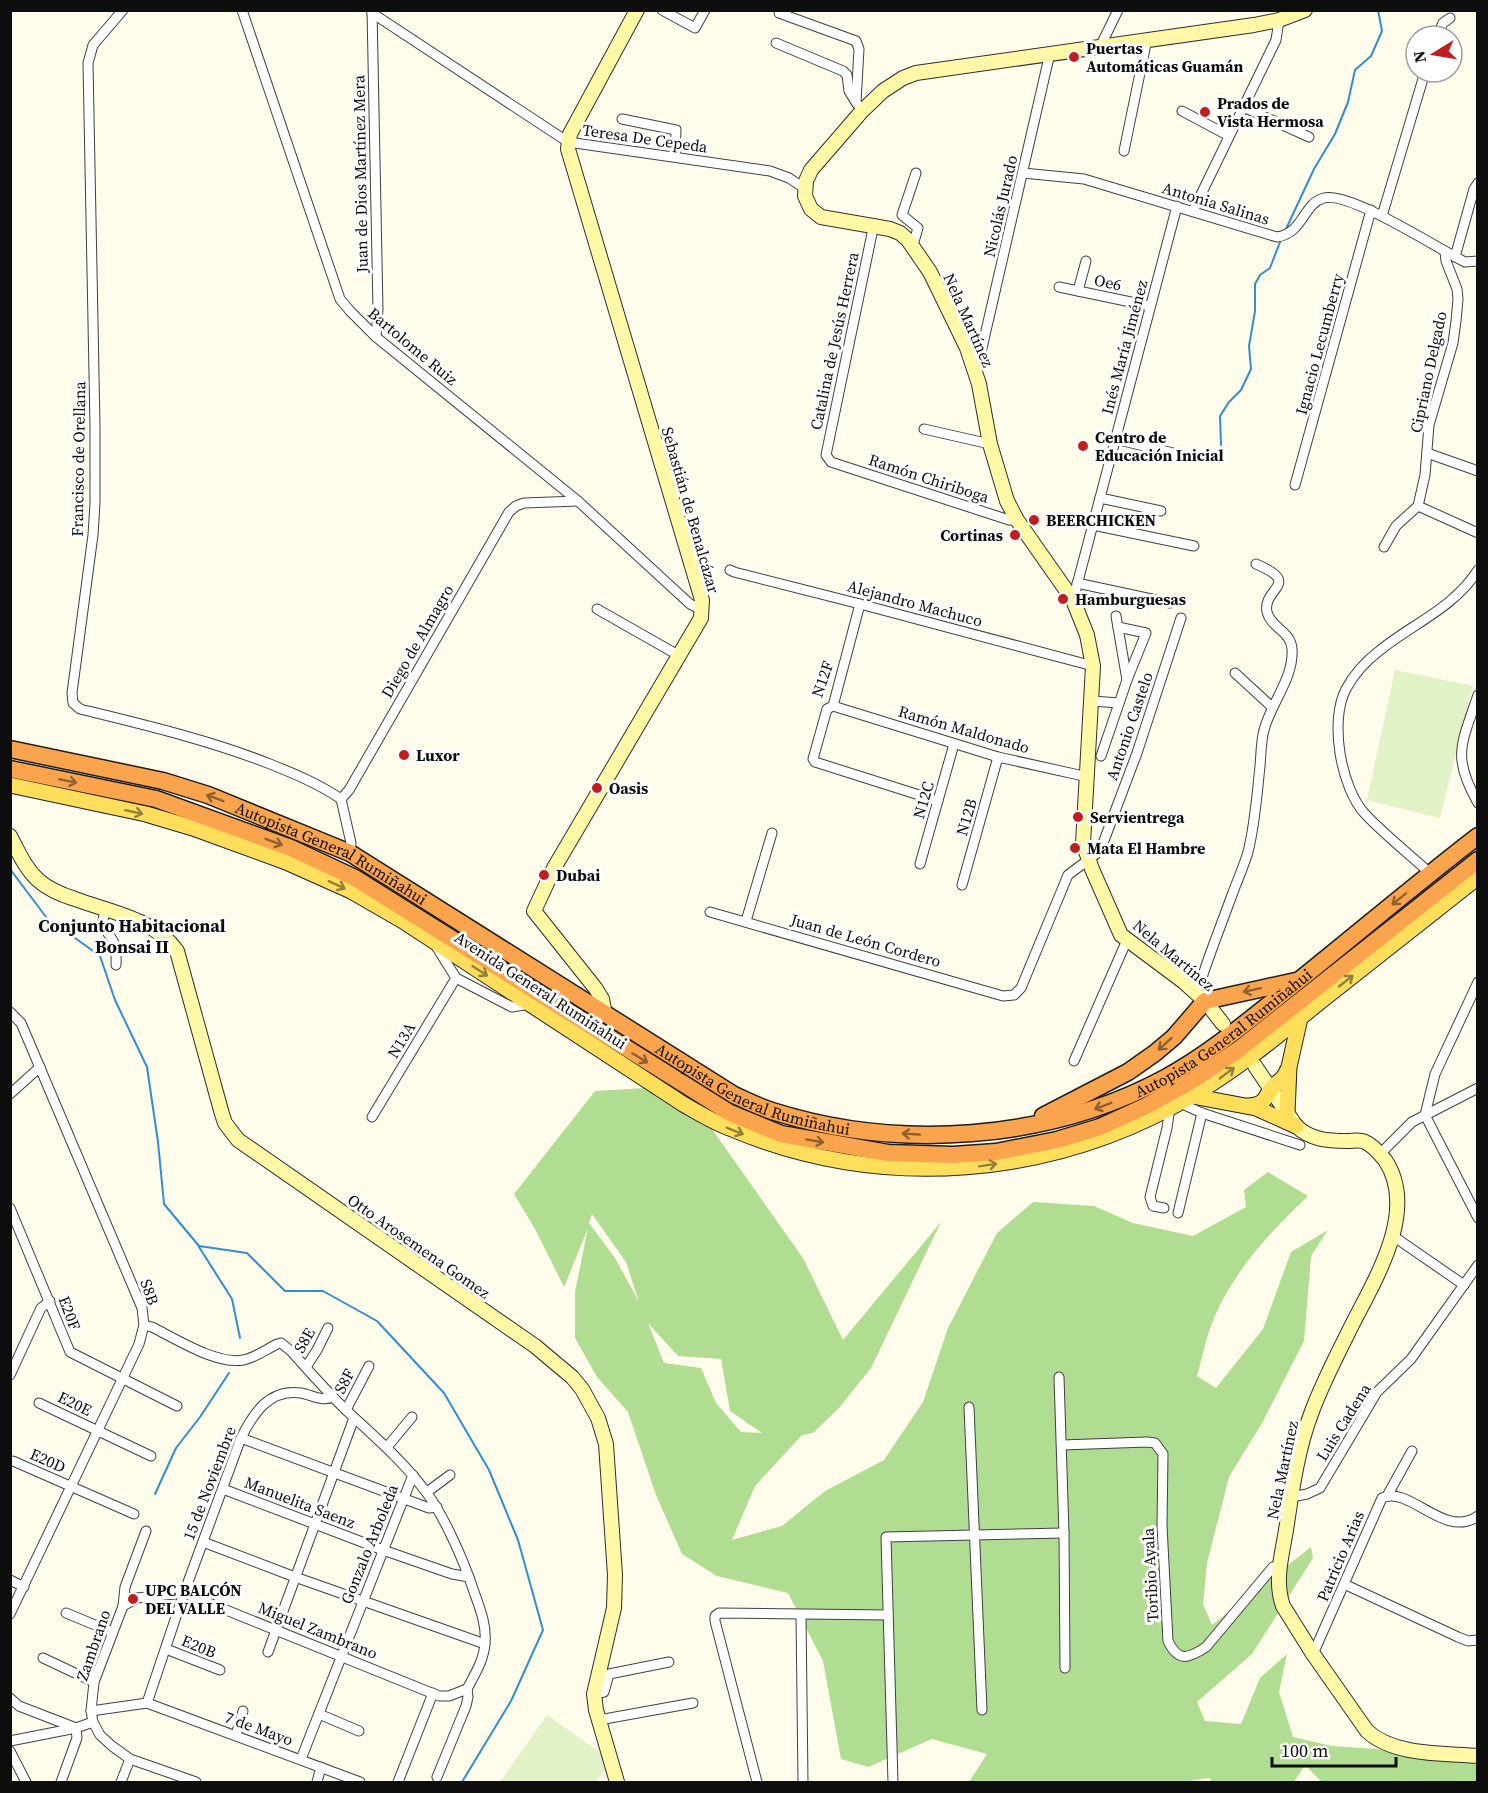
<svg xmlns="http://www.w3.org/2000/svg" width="1488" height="1793" viewBox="0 0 1488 1793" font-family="'Source Serif 4',serif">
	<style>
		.forest { fill: #b1dd92; fill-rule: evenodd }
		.pitch { fill: #e1f2c6 }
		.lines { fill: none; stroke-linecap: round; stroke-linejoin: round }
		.stream { stroke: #318dd4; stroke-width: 2 }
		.street-casing { stroke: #404040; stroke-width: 11 }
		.secondary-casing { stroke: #2f2f2f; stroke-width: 16 }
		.primary-casing { stroke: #1e1e1e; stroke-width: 17 }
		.highway-casing { stroke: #1e1e1e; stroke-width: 19 }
		.street { stroke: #fff; stroke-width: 9 }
		.secondary { stroke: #fff9a7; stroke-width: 14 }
		.primary { stroke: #ffde5c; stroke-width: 15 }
		.highway { stroke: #fba44e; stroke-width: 16 }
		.oneway { stroke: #906031 }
		.oneway2 { stroke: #928038 }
		.poi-dot { fill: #c31e1f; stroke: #fff; stroke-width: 2 }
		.labels { text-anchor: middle; stroke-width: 6; stroke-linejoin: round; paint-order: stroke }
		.poi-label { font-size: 16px; font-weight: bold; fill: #0d0d0d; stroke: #fff; text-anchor: start }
		.street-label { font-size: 16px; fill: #0d0d0d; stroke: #fff }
		.neighbourhood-label { font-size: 18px; font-weight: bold; fill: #0d0d0d; stroke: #fff }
	</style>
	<rect width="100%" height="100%" fill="#fffcec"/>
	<path class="forest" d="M645,1088L712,1129L803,1258L843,1340L941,1222L871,1368L839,1408L813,1433L802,1435L755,1486L732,1540L782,1526L825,1491L884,1460L923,1402L948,1328L997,1233L1033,1202L1094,1206L1133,1223L1193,1236L1246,1207L1244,1190L1268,1172L1308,1196C1270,1232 1229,1276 1211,1326C1205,1342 1202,1359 1197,1376L1216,1388L1263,1329L1291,1252L1328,1230L1311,1256L1304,1341L1262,1423L1229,1477L1207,1563L1203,1604L1212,1625L1311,1547L1313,1558L1252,1654L1197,1702L1205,1721L1241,1724L1260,1678L1287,1654L1279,1692L1293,1737L1332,1746L1376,1749L1477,1760V1782H1322L1305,1765L1294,1782H1211L1210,1778L1181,1782H969L987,1754L932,1739L868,1767L841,1759L823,1661L788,1593L717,1576L682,1554L656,1495L628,1412L597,1377L575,1338V1292L588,1228L564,1287L535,1229L514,1194L595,1091ZM592,1214L626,1262L639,1302L615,1258L589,1223ZM648,1323L678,1356L721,1359L730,1411L762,1433L741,1432L716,1403L701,1368L664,1363Z"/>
	<g class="pitch">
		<path d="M1395,670L1473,686L1440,818L1367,800Z"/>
		<path d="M547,1715L611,1760L596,1782H500Z"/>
	</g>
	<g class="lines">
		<g class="stream">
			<path d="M1286,229L1314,169L1335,134L1348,102L1355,70L1371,56L1382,31L1378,10"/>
			<path d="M1221,445L1220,416L1229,402L1241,390L1251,369L1249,346L1255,311V284L1260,275L1270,268L1280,242"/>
			<path d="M10,869L46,917L100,956L115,1000L147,1067L158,1142L164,1204L199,1246L247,1253L285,1291H323L377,1321L444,1393L489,1470L518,1540L543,1630L511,1701L462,1782"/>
			<path d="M199,1247L232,1299L240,1338"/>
			<path d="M155,1494L176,1448L200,1417L229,1373"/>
		</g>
		<g class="street-casing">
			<g id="street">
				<path d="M123,10L93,45L88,63L95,426V503L93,535L72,693L73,703L80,709C145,725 209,740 270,764C295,774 319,784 341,799"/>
				<path d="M242,10L340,299L350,311L376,337L578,501L690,604L702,610"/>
				<path d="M372,10L378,310L376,337"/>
				<path d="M662,10L695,28L705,10"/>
				<path d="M372,13L568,142L770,171L789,178L804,188"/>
				<path d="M779,13L856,41L859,49L856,102"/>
				<path d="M1437,36L1443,23L1450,18"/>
				<path d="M776,43L843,71L847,75L849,91L857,104"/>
				<path d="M1101,45L1118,10"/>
				<path d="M1243,107L1309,137"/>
				<path d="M1182,111L1229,136"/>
				<path d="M622,119L676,130L675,156"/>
				<path d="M1124,151L1147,39"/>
				<path d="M1023,173L1084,179L1277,237C1304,233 1303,203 1324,198C1350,191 1438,249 1465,262L1478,261"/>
				<path d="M1193,211L1276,40L1279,20"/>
				<path d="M1382,216L1425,72"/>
				<path d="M874,224L826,455L831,462L1009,520H1017"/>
				<path d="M913,245L918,228L902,215L916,173"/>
				<path d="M1455,257L1474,189L1478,183"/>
				<path d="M1059,287L1150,306"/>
				<path d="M1078,291L1086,261"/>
				<path d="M973,363L979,356L982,348L1050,53"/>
				<path d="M924,429L990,444"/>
				<path d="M1115,439L1194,458"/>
				<path d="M1427,453L1478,471"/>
				<path d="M1295,485L1371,210"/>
				<path d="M1100,498L1161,511"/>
				<path d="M1418,506L1425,475L1429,425L1453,343L1456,321L1458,299L1457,289L1446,261L1445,252"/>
				<path d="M1418,506L1478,533"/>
				<path d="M1093,525L1194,546"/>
				<path d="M1384,547L1396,526L1418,506"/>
				<path d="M730,570L734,572L860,604L1093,666"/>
				<path d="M1077,583L1170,603"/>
				<path d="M1073,600L1177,206"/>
				<path d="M860,604L833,706L827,709L813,759L815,762L938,801"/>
				<path d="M597,609L678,655"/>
				<path d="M1118,627L1146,633L1127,680"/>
				<path d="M1235,673L1272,707"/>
				<path d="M1478,695C1462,743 1451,756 1478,803"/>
				<path d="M1092,701L1119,703"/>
				<path d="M833,706L998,757L1088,777"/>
				<path d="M1101,756L1127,680L1116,616"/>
				<path d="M341,799L349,790L509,512L516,506L524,503L578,501"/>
				<path d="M341,799L351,843L350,853"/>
				<path d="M920,864L954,744"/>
				<path d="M1430,873C1409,854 1385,835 1365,814C1341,788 1329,721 1346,689C1354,674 1366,661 1379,651C1412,624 1454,608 1478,570"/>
				<path d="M962,885L998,757"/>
				<path d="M105,910L102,926C115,941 117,945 116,965"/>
				<path d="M710,912L1003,996L1014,995L1021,988L1068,875L1096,854L1102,846L1137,753L1181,618"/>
				<path d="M746,921L772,833"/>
				<path d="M436,946L456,978L512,1007L530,1004"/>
				<path d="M1478,982L1435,1074L1425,1115L1478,1218"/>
				<path d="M1197,993C1207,960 1220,928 1232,895C1237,881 1244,866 1248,852C1255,824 1257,795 1260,766C1261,755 1261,741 1264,730C1271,703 1294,678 1292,649C1291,631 1271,628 1267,612C1262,588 1303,584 1256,564"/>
				<path d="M10,1012L21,1023L142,1308L144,1325L139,1344L10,1614"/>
				<path d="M1074,1061L1127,940"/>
				<path d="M10,1094L40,1067"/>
				<path d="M1180,1103L1202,1113L1300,1145"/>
				<path d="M372,1117L456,978"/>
				<path d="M1380,1154L1412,1122L1478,1088"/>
				<path d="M10,1208L70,1352L177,1406"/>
				<path d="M1164,1208L1153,1206L1150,1197L1167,1128L1170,1107"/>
				<path d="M1178,1213L1202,1113"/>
				<path d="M1393,1236L1464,1285"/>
				<path d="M144,1325L152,1327C176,1339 217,1365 243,1360C255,1358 267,1349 277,1344L281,1343L291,1351C309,1371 327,1392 347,1411C375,1437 403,1461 426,1492C443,1514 463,1559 472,1586C478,1604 487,1623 485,1643C484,1660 475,1674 467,1689"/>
				<path d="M306,1367L317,1350L328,1328"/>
				<path d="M10,1375L41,1308L50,1301"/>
				<path d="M1059,1377L1064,1533L1065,1668"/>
				<path d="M39,1403L151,1456"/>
				<path d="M969,1407L982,1710"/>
				<path d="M346,1410L369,1366"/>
				<path d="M241,1438L429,1508L437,1507"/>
				<path d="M1062,1445L1147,1442L1155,1443L1163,1454L1162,1526L1168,1641C1178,1662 1188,1659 1206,1647L1268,1573L1273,1567L1280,1566"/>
				<path d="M387,1447L412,1417"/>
				<path d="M13,1461L134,1514"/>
				<path d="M223,1489L383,1550L452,1574L469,1577"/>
				<path d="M427,1492L450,1475"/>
				<path d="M1387,1496L1412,1451"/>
				<path d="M1291,1497L1307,1494L1320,1488L1377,1392L1411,1359L1478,1265"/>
				<path d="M146,1531L125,1587L123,1606L94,1682L91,1711L93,1722L100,1735L112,1746L130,1759L196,1782"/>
				<path d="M203,1542L295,1577L485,1644"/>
				<path d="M10,1580L24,1587"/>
				<path d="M1344,1584L1458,1637L1468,1641L1478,1640"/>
				<path d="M123,1606L137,1598L184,1593L439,1696H449L467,1689"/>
				<path d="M66,1613L112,1632"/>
				<path d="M801,1615L803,1782"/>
				<path d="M166,1649L220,1670"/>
				<path d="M268,1652L354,1418"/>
				<path d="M1313,1654L1382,1498C1410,1485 1444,1540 1478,1516"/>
				<path d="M43,1658L94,1682"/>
				<path d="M594,1694L604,1692L609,1674L669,1662"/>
				<path d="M10,1698L19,1706L76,1728L77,1738L61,1782"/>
				<path d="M147,1703L184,1593L241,1438C253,1414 269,1388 301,1393C312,1395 322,1402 333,1397"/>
				<path d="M91,1711L147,1703L360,1782"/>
				<path d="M319,1714L359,1731"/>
				<path d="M599,1720L693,1703"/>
				<path d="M236,1735L243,1711"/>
				<path d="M10,1741L76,1728L93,1722"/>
				<path d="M10,1751L26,1782"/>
				<path d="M301,1759L413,1475"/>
				<path d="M437,1777L466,1706L468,1697L467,1689"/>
				<path d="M121,1782L130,1759"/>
				<path d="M317,1782L321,1767"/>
				<path d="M398,1782L433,1693"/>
				<path d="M757,1782L715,1621V1616L719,1613L888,1615"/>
				<path d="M893,1782L886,1537L1064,1533"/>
			</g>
		</g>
		<g class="secondary-casing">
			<g id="secondary">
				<path d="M10,836C18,851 25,868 38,880C48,889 62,895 75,899C110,912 155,919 177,951L222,1114L225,1123L238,1140L535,1346L572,1377L582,1389L598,1418L606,1444L615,1575L614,1608L594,1694L596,1710L617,1782"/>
				<path d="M605,1015L602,999L596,989L534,911L554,868L701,618L702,600L568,149L570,134L637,10"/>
				<path d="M1223,1024L1205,1001L1184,982L1121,935L1092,869L1083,843L1093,666L1087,635L1073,600L1017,520L1007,501L990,444L979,384L967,348L930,272L908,240L900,233L890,229L821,217L811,209L805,196L806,181L811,170L862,111L883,91L903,78L916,73L1254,25L1279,20L1305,10"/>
				<path d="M1255,1066L1296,1126C1311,1140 1328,1141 1347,1141C1353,1141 1360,1139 1365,1142C1373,1145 1380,1154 1385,1160C1420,1212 1372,1284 1349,1331C1336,1357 1321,1386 1311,1414C1297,1451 1292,1491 1286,1530C1282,1555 1274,1581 1283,1606L1313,1654L1367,1731C1394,1756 1443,1753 1478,1756"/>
			</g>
		</g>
		<g class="primary-casing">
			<g id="primary">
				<path d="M10,785L146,814L193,828L286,862L351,891L403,921L683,1104C699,1113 715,1123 732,1129C882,1192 1053,1178 1193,1095C1239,1068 1280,1034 1321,1001C1373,960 1425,919 1478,877"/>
				<path d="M1192,1096L1256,1108L1296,1126"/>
				<path d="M1248,1106C1263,1105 1264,1101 1271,1089C1276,1082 1284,1081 1287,1071"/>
				<path d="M1287,1112L1289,1067L1300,1018"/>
			</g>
		</g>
		<g class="highway-casing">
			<g id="highway">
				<path id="s1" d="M10,749L163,781L208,795L350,853L734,1095C747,1101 759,1107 772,1111C898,1151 1048,1141 1165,1078C1209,1054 1248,1021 1287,990C1351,939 1413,886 1478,836"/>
				<path d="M10,769L156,799L291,848L355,878L730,1113L781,1134L888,1153L953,1155L996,1152L1057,1140L1100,1127L1146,1106L1193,1080L1238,1050L1478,860"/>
				<path d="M1043,1116L1128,1072L1155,1053L1174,1037L1205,1001L1296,981"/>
			</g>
		</g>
		<use href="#street" class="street"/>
		<use href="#secondary" class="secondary"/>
		<use href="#primary" class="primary"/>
		<use href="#highway" class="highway"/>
	</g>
	<defs><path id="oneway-shaft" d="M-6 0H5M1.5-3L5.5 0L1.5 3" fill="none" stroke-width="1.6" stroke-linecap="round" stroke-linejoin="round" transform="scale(1.5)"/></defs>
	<g class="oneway">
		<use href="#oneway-shaft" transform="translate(68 781) rotate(12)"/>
		<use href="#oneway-shaft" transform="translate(215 798) rotate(-159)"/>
		<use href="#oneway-shaft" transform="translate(274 842) rotate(21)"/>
		<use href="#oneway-shaft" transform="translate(1399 899) rotate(141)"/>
		<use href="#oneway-shaft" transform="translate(1252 990) rotate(168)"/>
		<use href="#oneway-shaft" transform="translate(1165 1044) rotate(138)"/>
		<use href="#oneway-shaft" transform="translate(640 1058) rotate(32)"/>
		<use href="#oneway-shaft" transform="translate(1103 1106) rotate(159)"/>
		<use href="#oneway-shaft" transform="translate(911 1134) rotate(-177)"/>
		<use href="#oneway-shaft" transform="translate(815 1141) rotate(10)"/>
	</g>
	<g class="oneway2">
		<use href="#oneway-shaft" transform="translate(134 812) rotate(12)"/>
		<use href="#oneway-shaft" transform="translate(337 885) rotate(25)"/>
		<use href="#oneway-shaft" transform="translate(480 971) rotate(33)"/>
		<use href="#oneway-shaft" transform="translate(1346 981) rotate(-38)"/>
		<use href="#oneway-shaft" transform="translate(1227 1073) rotate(-37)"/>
		<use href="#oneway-shaft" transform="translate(735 1131) rotate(22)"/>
		<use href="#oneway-shaft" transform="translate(988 1165) rotate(-9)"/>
	</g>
	<g class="poi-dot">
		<circle cx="1074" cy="57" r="6"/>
		<circle cx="1205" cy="112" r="6"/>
		<circle cx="1083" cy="446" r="6"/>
		<circle cx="1034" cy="520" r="6"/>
		<circle cx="1015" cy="535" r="6"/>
		<circle cx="1063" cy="599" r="6"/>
		<circle cx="404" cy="755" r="6"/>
		<circle cx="597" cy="788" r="6"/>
		<circle cx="1078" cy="817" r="6"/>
		<circle cx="1075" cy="848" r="6"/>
		<circle cx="544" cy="875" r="6"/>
		<circle cx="133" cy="1599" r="6"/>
	</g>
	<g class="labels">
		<g class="poi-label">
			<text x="1086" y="54">Puertas<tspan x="1086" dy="18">Automáticas Guamán</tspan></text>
			<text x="1217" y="109">Prados de<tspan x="1217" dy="18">Vista Hermosa</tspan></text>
			<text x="1095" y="443">Centro de<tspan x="1095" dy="18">Educación Inicial</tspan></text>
			<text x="1046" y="526">BEERCHICKEN</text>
			<text x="1003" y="541" text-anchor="end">Cortinas</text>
			<text x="1075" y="605">Hamburguesas</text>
			<text x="416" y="761">Luxor</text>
			<text x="609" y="794">Oasis</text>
			<text x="1090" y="823">Servientrega</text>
			<text x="1087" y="854">Mata El Hambre</text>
			<text x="556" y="881">Dubai</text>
			<text x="145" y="1596">UPC BALCÓN<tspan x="145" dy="18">DEL VALLE</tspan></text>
		</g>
		<g class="street-label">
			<text transform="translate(645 138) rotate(8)" y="6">Teresa De Cepeda</text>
			<text transform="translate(360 174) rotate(-91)" y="6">Juan de Dios Martínez Mera</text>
			<text transform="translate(1216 203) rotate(17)" y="6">Antonia Salinas</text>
			<text transform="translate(1000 206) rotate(-77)" y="6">Nicolás Jurado</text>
			<text transform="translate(1108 282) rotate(12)" y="6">Oe6</text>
			<text transform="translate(969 320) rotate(66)" y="6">Nela Martínez</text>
			<text transform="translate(834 341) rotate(-78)" y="6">Catalina de Jesús Herrera</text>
			<text transform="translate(1319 344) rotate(-75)" y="6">Ignacio Lecumberry</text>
			<text transform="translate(413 346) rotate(40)" y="6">Bartolome Ruiz</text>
			<text transform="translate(1124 347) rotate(-75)" y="6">Inés María Jiménez</text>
			<text transform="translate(1428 372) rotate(-78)" y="6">Cipriano Delgado</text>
			<text transform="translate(78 459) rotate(-89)" y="6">Francisco de Orellana</text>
			<text transform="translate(929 478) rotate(18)" y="6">Ramón Chiriboga</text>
			<text transform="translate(691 510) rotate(74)" y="6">Sebastián de Benalcázar</text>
			<text transform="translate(915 603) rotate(15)" y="6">Alejandro Machuco</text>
			<text transform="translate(417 641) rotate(-60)" y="6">Diego de Almagro</text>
			<text transform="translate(822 679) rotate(-71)" y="6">N12F</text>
			<text transform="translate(1129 726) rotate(-71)" y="6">Antonio Castelo</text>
			<text transform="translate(964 729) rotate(16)" y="6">Ramón Maldonado</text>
			<text transform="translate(923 800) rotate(-74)" y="6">N12C</text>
			<text transform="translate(966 817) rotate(-74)" y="6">N12B</text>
			<text dy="6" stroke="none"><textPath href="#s1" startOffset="340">Autopista General Rumiñahui</textPath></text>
			<text transform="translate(866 940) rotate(16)" y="6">Juan de León Cordero</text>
			<text transform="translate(1174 955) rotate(40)" y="6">Nela Martínez</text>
			<text transform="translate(541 990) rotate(33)" y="6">Avenida General Rumiñahui</text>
			<text dy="6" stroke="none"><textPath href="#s1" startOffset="1330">Autopista General Rumiñahui</textPath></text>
			<text transform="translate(401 1040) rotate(-59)" y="6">N13A</text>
			<text dy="6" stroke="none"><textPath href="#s1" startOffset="826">Autopista General Rumiñahui</textPath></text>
			<text transform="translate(419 1246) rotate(35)" y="6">Otto Arosemena Gomez</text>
			<text transform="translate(150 1292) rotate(71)" y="6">S8B</text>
			<text transform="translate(70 1313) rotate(69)" y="6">E20F</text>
			<text transform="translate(304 1340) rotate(-60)" y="6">S8E</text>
			<text transform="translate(344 1381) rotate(-63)" y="6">S8F</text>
			<text transform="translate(75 1403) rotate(26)" y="6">E20E</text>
			<text transform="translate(1343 1422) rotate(-58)" y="6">Luis Cadena</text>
			<text transform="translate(48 1460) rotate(24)" y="6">E20D</text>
			<text transform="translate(1282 1470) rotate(-78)" y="6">Nela Martínez</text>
			<text transform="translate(209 1483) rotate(-69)" y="6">15 de Noviembre</text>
			<text transform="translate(300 1502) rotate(21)" y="6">Manuelita Saenz</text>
			<text transform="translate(369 1544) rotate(-68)" y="6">Gonzalo Arboleda</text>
			<text transform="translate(1340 1556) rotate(-67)" y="6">Patricio Arias</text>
			<text transform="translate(1150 1575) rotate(-93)" y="6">Toribio Ayala</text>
			<text transform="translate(318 1630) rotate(22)" y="6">Miguel Zambrano</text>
			<text transform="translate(93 1645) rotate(-71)" y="6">Zambrano</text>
			<text transform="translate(199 1646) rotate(22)" y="6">E20B</text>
			<text transform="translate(259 1728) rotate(20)" y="6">7 de Mayo</text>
		</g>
		<g class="neighbourhood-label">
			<text x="132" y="932">Conjunto Habitacional<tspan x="132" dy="21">Bonsai II</tspan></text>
		</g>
	</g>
	<rect width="1488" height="1793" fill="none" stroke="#0d0d0d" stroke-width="24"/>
	<g transform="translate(1434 54) rotate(259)"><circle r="28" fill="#ffffff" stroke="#9e9e9e" stroke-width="1.5"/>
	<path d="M0-4.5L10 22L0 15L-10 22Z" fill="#c31e1f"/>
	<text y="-9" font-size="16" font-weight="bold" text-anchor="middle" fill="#0d0d0d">N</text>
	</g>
	<path d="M1272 1757v9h124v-9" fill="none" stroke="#0d0d0d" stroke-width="3"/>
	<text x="1281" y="1757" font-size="18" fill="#0d0d0d" stroke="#ffffff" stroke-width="4.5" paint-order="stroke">100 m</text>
</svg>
